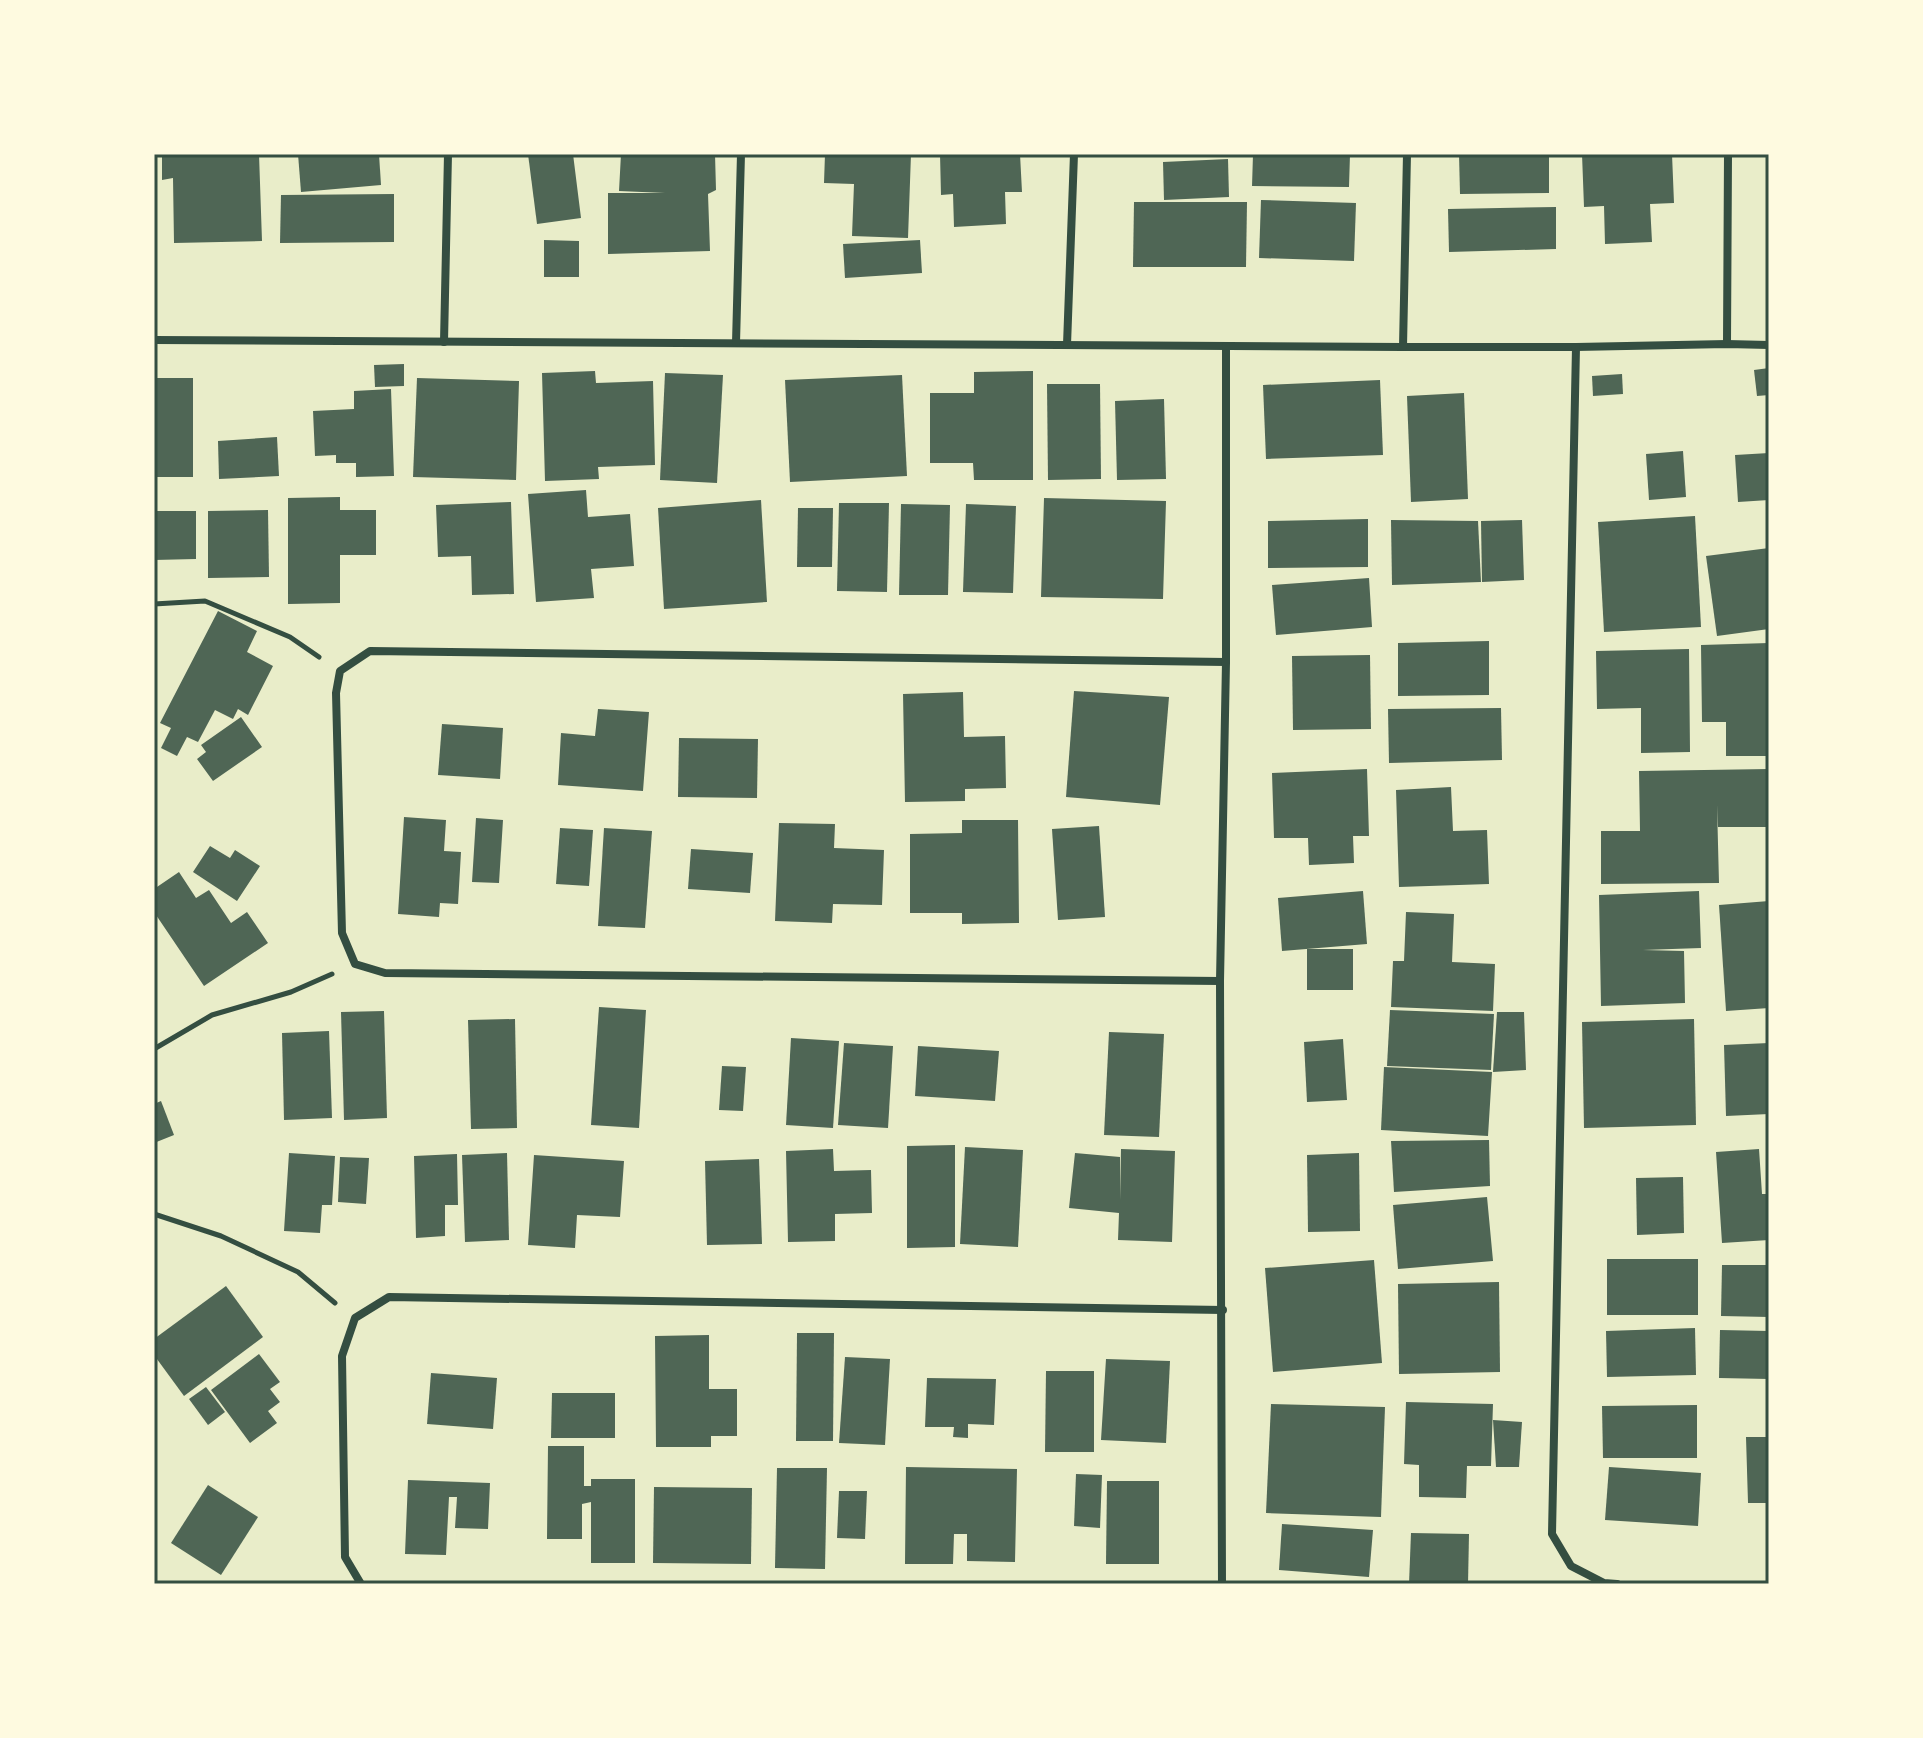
<svg xmlns="http://www.w3.org/2000/svg" width="1923" height="1738" viewBox="0 0 1923 1738" font-family="Manrope,sans-serif">
	<style>
		.building { fill: #4f6655 }
		.lines { fill: none; stroke-linecap: round; stroke-linejoin: round }
		.path { stroke: #344e41; stroke-width: 5 }
		.minor { stroke: #344e41; stroke-width: 8 }
		.neatline { fill: none; stroke: #344e41; stroke-width: 3 }
	</style>
	<rect width="100%" height="100%" fill="#e9edc9"/>
	<g class="building">
		<path d="M162,154H259L262,241L174,243L173,178L162,180Z"/>
		<path d="M298,154H379L381,185L301,192Z"/>
		<path d="M528,154H573L581,218L537,224Z"/>
		<path d="M621,154H715L716,190L708,194L710,251L608,254V193H665L619,191Z"/>
		<path d="M825,154H911L908,238L852,236L854,184L824,183Z"/>
		<path d="M940,154H1020L1022,192H1005L1006,224L954,227L953,194L941,195Z"/>
		<path d="M1253,154H1350L1349,187L1252,186Z"/>
		<path d="M1459,154H1549V193L1460,194Z"/>
		<path d="M1582,154H1672L1674,203L1650,204L1652,242L1605,244L1604,206L1584,207Z"/>
		<path d="M1228,159L1229,197L1164,200L1163,162Z"/>
		<path d="M394,194V242L280,243L281,195Z"/>
		<path d="M1261,200L1356,203L1354,261L1259,258Z"/>
		<path d="M1134,202H1247L1246,267H1133Z"/>
		<path d="M1556,207V249L1449,252L1448,209Z"/>
		<path d="M544,240L579,241V277H544Z"/>
		<path d="M920,240L922,273L845,278L843,244Z"/>
		<path d="M404,364V386L375,387L374,365Z"/>
		<path d="M1769,368V395L1757,396L1754,370Z"/>
		<path d="M595,371L596,383L653,381L655,465L598,467L599,479L545,481L542,373Z"/>
		<path d="M1033,371V480H974L973,463H930V393H974V372Z"/>
		<path d="M665,373L723,375L717,483L660,480Z"/>
		<path d="M1622,374L1623,394L1593,396L1592,376Z"/>
		<path d="M902,375L907,476L790,482L785,380Z"/>
		<rect x="154" y="378" width="39" height="99"/>
		<path d="M417,378L519,381L516,480L413,477Z"/>
		<path d="M1380,380L1383,455L1266,459L1263,385Z"/>
		<path d="M1047,384H1100L1101,479L1048,480Z"/>
		<path d="M391,389L394,476L356,477V463H336V455L315,456L313,411L354,409V391Z"/>
		<path d="M1464,393L1468,499L1411,502L1407,396Z"/>
		<path d="M1164,399L1166,479L1117,480L1115,401Z"/>
		<path d="M277,437L279,476L219,479L218,441Z"/>
		<path d="M1683,451L1686,497L1649,500L1646,454Z"/>
		<path d="M1769,453V500L1738,502L1735,455Z"/>
		<path d="M586,490L588,517L630,514L634,566L591,569L594,598L536,602L528,494Z"/>
		<path d="M340,497V510H376V555H340V603L288,604V498Z"/>
		<path d="M1044,498L1166,501L1163,599L1041,597Z"/>
		<path d="M761,500L767,602L664,609L658,508Z"/>
		<path d="M511,502L514,594L472,595L471,556L438,557L436,505Z"/>
		<path d="M839,503H889L887,592L837,591Z"/>
		<path d="M901,504L950,505L948,595H899Z"/>
		<path d="M966,504L1016,506L1013,593L963,592Z"/>
		<path d="M798,508H833L832,567H797Z"/>
		<path d="M268,510L269,577L208,578V511Z"/>
		<path d="M154,511H196V559L154,560Z"/>
		<path d="M1695,516L1701,627L1604,632L1598,522Z"/>
		<path d="M1368,519V567L1268,568V521Z"/>
		<path d="M1391,520L1478,521L1481,582L1392,585Z"/>
		<path d="M1522,520L1524,580L1482,582L1481,521Z"/>
		<path d="M1769,548V629L1717,636L1706,556Z"/>
		<path d="M1369,578L1372,627L1276,635L1272,585Z"/>
		<path d="M218,611L257,631L247,652L273,666L248,715L238,709L233,719L215,710L198,742L187,737L177,756L161,748L171,728L160,723Z"/>
		<path d="M1489,641V695L1398,696V643Z"/>
		<path d="M1769,643V756H1726V722H1702L1701,645Z"/>
		<path d="M1689,649L1690,752L1641,753V708L1597,709L1596,651Z"/>
		<path d="M1370,655L1371,729L1293,730L1292,656Z"/>
		<path d="M1074,691L1169,697L1160,805L1066,797Z"/>
		<path d="M963,692L964,737L1005,736L1006,788L965,789V801L905,802L903,694Z"/>
		<path d="M1501,708L1502,760L1389,763L1388,709Z"/>
		<path d="M598,709L649,712L643,791L558,785L561,733L595,736Z"/>
		<path d="M241,717L262,747L213,781L197,759L206,752L201,745Z"/>
		<path d="M442,724L503,728L500,779L438,775Z"/>
		<path d="M679,738L758,739L757,798L678,797Z"/>
		<path d="M1367,769L1369,836H1353L1354,863L1309,865L1308,838H1274L1272,773Z"/>
		<path d="M1769,769V827H1718L1717,805L1719,883L1601,884V831H1640L1639,771Z"/>
		<path d="M1451,787L1453,831L1487,830L1489,884L1399,887L1396,790Z"/>
		<path d="M404,817L446,820L444,851L461,852L458,904L440,903L439,917L398,914Z"/>
		<path d="M476,818L503,820L499,883L472,882Z"/>
		<path d="M962,820H1018L1019,923L962,924V913H910V834L962,833Z"/>
		<path d="M779,823L835,824L834,848L884,850L882,905L833,904L832,923L775,921Z"/>
		<path d="M1099,826L1105,917L1058,920L1052,829Z"/>
		<path d="M560,828L593,830L589,886L556,884Z"/>
		<path d="M604,828L652,831L645,928L598,926Z"/>
		<path d="M210,846L230,858L235,850L260,866L237,901L193,872Z"/>
		<path d="M691,849L753,853L750,893L688,889Z"/>
		<path d="M179,872L196,898L209,890L231,923L247,912L268,943L204,986L154,912V889Z"/>
		<path d="M1363,891L1367,944L1282,951L1278,898Z"/>
		<path d="M1699,891L1701,948L1643,950L1684,951L1685,1003L1601,1006L1599,895Z"/>
		<path d="M1769,901V1008L1726,1011L1719,905Z"/>
		<path d="M1406,912L1454,914L1452,962L1495,964L1493,1011L1391,1007L1393,961H1404Z"/>
		<rect x="1307" y="949" width="46" height="41"/>
		<path d="M599,1007L646,1010L639,1128L591,1125Z"/>
		<path d="M1390,1010L1494,1014L1491,1070L1387,1066Z"/>
		<path d="M384,1011L387,1118L344,1120L341,1012Z"/>
		<path d="M1497,1012H1524L1526,1070L1493,1072Z"/>
		<path d="M515,1019L517,1128L471,1129L468,1020Z"/>
		<path d="M1694,1019L1696,1125L1584,1128L1582,1022Z"/>
		<path d="M329,1031L332,1118L284,1120L282,1033Z"/>
		<path d="M1109,1032L1164,1034L1159,1137L1104,1135Z"/>
		<path d="M791,1038L839,1041L833,1128L786,1125Z"/>
		<path d="M1343,1039L1347,1100L1307,1102L1304,1042Z"/>
		<path d="M844,1043L893,1046L888,1128L838,1125Z"/>
		<path d="M1769,1043V1114L1726,1116L1724,1045Z"/>
		<path d="M918,1046L999,1051L995,1101L915,1096Z"/>
		<path d="M722,1066L746,1067L743,1111L719,1110Z"/>
		<path d="M1384,1067L1492,1072L1488,1136L1381,1130Z"/>
		<path d="M161,1101L174,1135L154,1143V1104Z"/>
		<path d="M1489,1140L1490,1186L1394,1192L1391,1141Z"/>
		<path d="M955,1145V1247L907,1248V1146Z"/>
		<path d="M965,1147L1023,1150L1018,1247L960,1244Z"/>
		<path d="M833,1149L834,1171L871,1170L872,1213L835,1214V1241L788,1242L786,1151Z"/>
		<path d="M1121,1149L1175,1151L1172,1242L1118,1240L1119,1213L1069,1208L1075,1153L1120,1157V1200Z"/>
		<path d="M1759,1149L1762,1194H1769V1240L1722,1243L1716,1152Z"/>
		<path d="M289,1153L335,1156L332,1205H322L320,1233L284,1231Z"/>
		<path d="M507,1153L509,1240L465,1242L462,1155Z"/>
		<path d="M1359,1153L1360,1231L1308,1232L1307,1155Z"/>
		<path d="M457,1154L458,1205H445V1236L416,1238L414,1156Z"/>
		<path d="M534,1155L624,1161L620,1217L577,1215L575,1248L528,1245Z"/>
		<path d="M340,1157L369,1158L366,1204L338,1202Z"/>
		<path d="M759,1159L762,1244L707,1245L705,1161Z"/>
		<path d="M1683,1177L1684,1233L1637,1235L1636,1178Z"/>
		<path d="M1487,1197L1493,1261L1398,1269L1393,1205Z"/>
		<rect x="1607" y="1259" width="91" height="56"/>
		<path d="M1374,1260L1382,1363L1273,1372L1265,1268Z"/>
		<path d="M1722,1265H1769V1317L1721,1316Z"/>
		<path d="M1499,1282L1500,1372L1399,1374L1398,1284Z"/>
		<path d="M226,1286L263,1337L184,1396L154,1355V1339Z"/>
		<path d="M1695,1328L1696,1375L1607,1377L1606,1331Z"/>
		<path d="M1720,1330L1769,1331V1379L1719,1378Z"/>
		<path d="M797,1333H834L833,1441H796Z"/>
		<path d="M709,1335V1389H737V1436H711V1447H656L655,1336Z"/>
		<path d="M259,1354L280,1382L270,1389L280,1402L268,1411L277,1423L250,1443L211,1390Z"/>
		<path d="M845,1357L890,1359L885,1445L839,1443Z"/>
		<path d="M1106,1359L1170,1361L1166,1443L1101,1440Z"/>
		<path d="M1046,1371H1094V1452H1045Z"/>
		<path d="M431,1373L497,1378L493,1429L427,1424Z"/>
		<path d="M927,1378L996,1379L994,1425L968,1424V1438L953,1437L954,1427H925Z"/>
		<path d="M206,1387L225,1412L208,1425L189,1399Z"/>
		<path d="M552,1393H615V1438H551Z"/>
		<path d="M1406,1402L1493,1404L1491,1466H1467L1466,1498L1419,1497V1465L1404,1464Z"/>
		<path d="M1271,1404L1385,1407L1381,1517L1266,1513Z"/>
		<path d="M1697,1405V1458H1603L1602,1406Z"/>
		<path d="M1493,1420L1522,1422L1519,1467H1496Z"/>
		<path d="M1746,1437H1769V1503H1748Z"/>
		<path d="M548,1446H584V1486H591V1479H635V1563H591V1502L582,1504V1539H547Z"/>
		<path d="M906,1467L1017,1469L1015,1562L967,1561V1534H954L953,1564H905Z"/>
		<path d="M1609,1467L1701,1473L1698,1526L1605,1520Z"/>
		<path d="M777,1468H827L825,1569L775,1568Z"/>
		<path d="M1076,1474L1102,1475L1100,1528L1074,1526Z"/>
		<path d="M408,1480L490,1483L488,1529L455,1528L457,1497H449L446,1555L405,1554Z"/>
		<path d="M1107,1481H1159V1564H1106Z"/>
		<path d="M208,1485L258,1517L221,1575L171,1543Z"/>
		<path d="M654,1487L752,1488L751,1564L653,1563Z"/>
		<path d="M839,1491H867L865,1539L837,1538Z"/>
		<path d="M1282,1524L1373,1530L1369,1577L1279,1570Z"/>
		<path d="M1411,1533L1469,1534L1468,1584H1409Z"/>
	</g>
	<g class="lines">
		<g class="path">
			<path d="M154,604L205,601L290,637L319,657"/>
			<path d="M154,1049L212,1015L291,992L332,974"/>
			<path d="M154,1214L221,1236L298,1272L335,1303"/>
		</g>
		<g class="minor">
			<path d="M154,340L1403,347H1576L1727,344L1769,345"/>
			<path d="M444,342L448,154"/>
			<path d="M736,343L741,154"/>
			<path d="M1727,344L1728,154"/>
			<path d="M1067,345L1074,154"/>
			<path d="M1403,347L1407,154"/>
			<path d="M1576,347L1552,1534L1571,1566L1604,1583L1617,1584"/>
			<path d="M1220,981L385,973L355,964L342,933L336,693L340,671L370,651L1226,662"/>
			<path d="M361,1584L345,1557L342,1356L355,1318L389,1297L1223,1310"/>
			<path d="M1222,1584L1220,981L1226,662V346"/>
		</g>
	</g>
	<rect width="1923" height="1738" fill="none" stroke="#fefae0" stroke-width="312"/>
	<rect x="156" y="156" width="1611" height="1426" class="neatline"/>
</svg>
